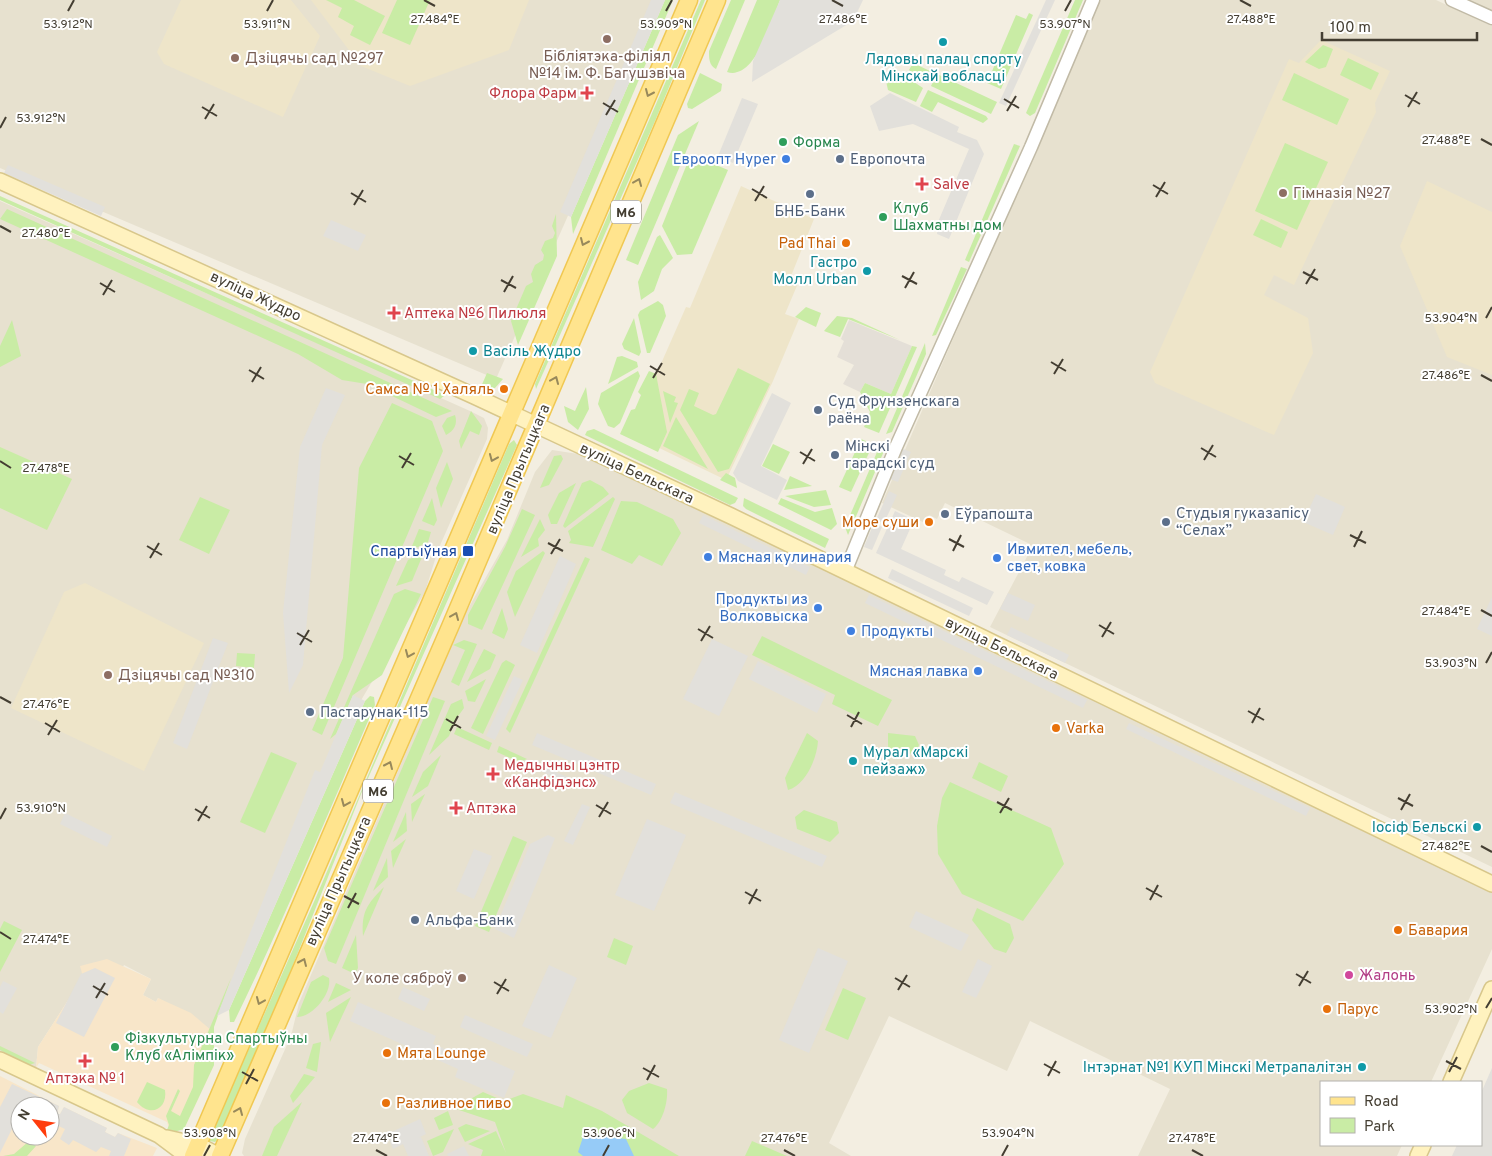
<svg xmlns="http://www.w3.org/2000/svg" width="1492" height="1156" viewBox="0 0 1492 1156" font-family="Overpass,sans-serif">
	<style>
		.residential { fill: #e7e1cf }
		.commercial { fill: #f8e6c9; fill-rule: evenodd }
		.industrial { fill: #e4dfd7 }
		.education { fill: #eee5c9 }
		.green { fill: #c9eca5 }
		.parking { fill: #e2e0db }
		.water { fill: #96cbf7 }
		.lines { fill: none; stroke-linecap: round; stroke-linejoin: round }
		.tertiary-casing { stroke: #c1baa6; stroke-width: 15 }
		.secondary-casing { stroke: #d8c78b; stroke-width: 18 }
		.primary-casing { stroke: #f0c852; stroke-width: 19 }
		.tertiary { stroke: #fff; stroke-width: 12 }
		.secondary { stroke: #fff2bf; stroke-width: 15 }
		.primary { stroke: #ffe48e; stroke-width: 16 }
		.oneway { stroke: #98895b }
		.ticks { fill: none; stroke: #443e32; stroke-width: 2 }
		.education-dot { fill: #8d6e63; stroke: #fff; stroke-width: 2 }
		.culture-dot { fill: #0f9aa8; stroke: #fff; stroke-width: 2 }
		.health-dot { fill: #e0444e; stroke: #fff; stroke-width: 2 }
		.leisure-dot { fill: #2e9e5b; stroke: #fff; stroke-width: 2 }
		.shop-dot { fill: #3f7fe0; stroke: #fff; stroke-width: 2 }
		.service-dot { fill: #5c6f8a; stroke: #fff; stroke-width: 2 }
		.food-dot { fill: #e8710a; stroke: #fff; stroke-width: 2 }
		.transit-dot { fill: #1a4fb4; stroke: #fff; stroke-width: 2 }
		.hotel-dot { fill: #d1479c; stroke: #fff; stroke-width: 2 }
		.labels { text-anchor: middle; stroke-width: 4; stroke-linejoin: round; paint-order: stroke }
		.shield { fill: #fff; stroke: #7c7870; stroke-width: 1 }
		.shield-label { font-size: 14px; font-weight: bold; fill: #443e32 }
		.education-label { font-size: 15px; fill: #785e54; stroke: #fff; text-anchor: start }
		.culture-label { font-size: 15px; fill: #0d838f; stroke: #fff; text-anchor: end }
		.health-label { font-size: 15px; fill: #be3a42; stroke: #fff; text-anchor: start }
		.leisure-label { font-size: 15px; fill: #27864d; stroke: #fff; text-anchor: start }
		.shop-label { font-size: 15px; fill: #366cbe; stroke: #fff; text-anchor: end }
		.service-label { font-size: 15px; fill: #4e5e75; stroke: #fff; text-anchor: start }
		.food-label { font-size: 15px; fill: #c56008; stroke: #fff; text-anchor: start }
		.street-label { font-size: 15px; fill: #443e32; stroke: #fff }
		.transit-label { font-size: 15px; fill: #164399; stroke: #fff; text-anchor: end }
		.hotel-label { font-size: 15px; fill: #b23c85; stroke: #fff; text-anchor: start }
		.ticks-label { font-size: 12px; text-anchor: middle; fill: #443e32; stroke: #fff; stroke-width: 4; stroke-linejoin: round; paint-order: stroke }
	</style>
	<rect width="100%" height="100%" fill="#f3eee1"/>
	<g class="residential">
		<path d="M0,0H663L496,379L0,168Z"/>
		<path d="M1100,0H1436L1492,26V867L990,627L1029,553L1030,544L945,503L937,519L929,515L925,523L882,503Z"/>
		<path d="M1464,0H1492V13Z"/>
		<path d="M0,201L470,411L484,418L488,428L487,439L438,550L425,592L334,746L211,1030L158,998L156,1002L143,995L151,979L124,965L123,967L83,977L38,1047L36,1068L0,1051Z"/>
		<path d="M552,450L578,454L864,587L1492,892V949L1431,1082H1321V1145H1402L1397,1156H1138L1170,1089L1030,1021L1007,1071L889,1016L829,1143L851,1156H244L242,1153L245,1139L291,1036L299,1003L465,614L507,540L535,472Z"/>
	</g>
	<g class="commercial">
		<path d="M107,959L151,979L143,995L156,1002L158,998L191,1013L211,1030L214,1065L184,1129L170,1132L167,1122L39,1063L36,1068L38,1047L83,977L80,966Z"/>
		<path d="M0,1076L59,1106L57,1114H60L64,1107L107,1128L105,1132L115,1137L118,1133L157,1148L153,1156H0ZM20,1106H50V1136H20Z"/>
	</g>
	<path class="industrial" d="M849,320L912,346L891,394L865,383L860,392L843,384L854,365L837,357L844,341L841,339Z"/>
	<g class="education">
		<path d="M181,0H291L320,36L283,117L164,64L157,52Z"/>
		<path d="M311,0H529L509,50L410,86L361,66Z"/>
		<path d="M1321,40L1390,71L1375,103L1376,112L1294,285L1274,275L1264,295L1308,318L1313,353L1274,435L1155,383L1150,372L1289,59L1299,63Z"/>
		<path d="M1427,181L1492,212V375L1447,357L1400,246Z"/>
		<path d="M741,186L814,219L791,276L799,281L785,314L799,319L773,381L726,480L630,434L686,307L690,308Z"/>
		<path d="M85,583L204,643L144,771L11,708L64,592Z"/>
	</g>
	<g class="green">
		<path d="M326,0H354L385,16L370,45L350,35L354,26L338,17L342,8Z"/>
		<path d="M397,0H430L410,45L382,33Z"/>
		<path d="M665,0H673L573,234L571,217Z"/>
		<path d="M701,0H705L655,121L536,389L535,384Z"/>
		<path d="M731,0H745L716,69C709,65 709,59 709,51Z"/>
		<path d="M757,0H780C772,20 755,81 727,72Z"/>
		<path d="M1075,0H1083L1035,113L1030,116L1026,113Z"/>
		<path d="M1029,13L1033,15L1001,89L987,83L1016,15L1026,19Z"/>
		<path d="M1323,45L1333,49L1326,67L1319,69L1305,62Z"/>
		<path d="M1348,58L1379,73L1371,90L1340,75Z"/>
		<path d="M913,63L930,71L925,82L909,70Z"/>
		<path d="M893,68L923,88L916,102L888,90L886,81Z"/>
		<path d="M700,73L722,84L721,91L692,109L688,108L687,104Z"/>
		<path d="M1294,73L1349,99L1337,125L1282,100Z"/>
		<path d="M937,74L997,102L991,114L931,86Z"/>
		<path d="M928,90L986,116L988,119L983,123L938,102L932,112L920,106Z"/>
		<path d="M699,121L638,265L626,260L678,135Z"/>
		<path d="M1285,143L1328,162L1297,230L1255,211Z"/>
		<path d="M1014,144L1020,146L969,262L965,260Z"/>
		<path d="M699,158L728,170L692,254L677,255L662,226L687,164Z"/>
		<path d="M0,196L443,394L444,396L440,399L0,200Z"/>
		<path d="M7,209L452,411L436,417L367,384L342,380L298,354L0,219Z"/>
		<path d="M556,214L557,256L518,345L511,321L526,286L533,282L531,274L535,265L543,260L544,255L541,250L545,241L553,238L555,233L552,226Z"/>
		<path d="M1261,219L1288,232L1281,248L1253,235Z"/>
		<path d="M660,235L673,258L662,269L654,291L641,300L638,282L657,237Z"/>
		<path d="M961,267L967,269L936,335L932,336Z"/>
		<path d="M658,301L663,305L666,316L650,353H647L638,315L640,311Z"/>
		<path d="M806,307L821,313L816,327L795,317Z"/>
		<path d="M837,316L852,318L900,340L848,319L840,337L824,331Z"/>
		<path d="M634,318L641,352L639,356L624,349L622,344Z"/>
		<path d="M12,320L21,356L0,367V346Z"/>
		<path d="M925,343L926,354L892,432L886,434Z"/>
		<path d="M912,346L917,347L879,433L864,427L870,412L860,392L865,383L891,394Z"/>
		<path d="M622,356L637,362L638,367L608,384L617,357Z"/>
		<path d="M738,368L770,384L729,469L718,472L680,410L689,389L699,393L694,406L713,415L716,414Z"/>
		<path d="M638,371L640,376L620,423L614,428L608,426L598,404L601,393Z"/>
		<path d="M649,371L656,374L667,432L658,452L620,434L631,410L635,409L641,395L638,392Z"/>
		<path d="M487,373L503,379L495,388L480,389Z"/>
		<path d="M586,387L589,409L578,430L568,422L564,406L575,411Z"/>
		<path d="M663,391L676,397L674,402L678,403L670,423Z"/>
		<path d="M392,403L432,421L443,451L322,735L312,730L343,658L359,468Z"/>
		<path d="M471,411L482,426L479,435L470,431L461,449L459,441Z"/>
		<path d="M455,415C458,424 454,431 446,435L442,426L447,418Z"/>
		<path d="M676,417L708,469L663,446Z"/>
		<path d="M594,429L738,498L735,503L730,505L585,435L587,431Z"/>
		<path d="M861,439L873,444L851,492L839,487Z"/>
		<path d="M514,440L517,445L361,794L289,975L219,1139L215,1142L210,1141V1137L317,895L509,444Z"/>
		<path d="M773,444L790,452L779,474L762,466Z"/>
		<path d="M880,445L884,451L848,535L845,527Z"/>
		<path d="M0,447L72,479L47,530L0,508Z"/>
		<path d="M561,455L563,459L549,485L540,488L554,456Z"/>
		<path d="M447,462L453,479L441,508L436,488Z"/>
		<path d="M726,473L735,478L737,488L720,480Z"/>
		<path d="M790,476L812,486L784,490Z"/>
		<path d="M590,480L603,487L609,494L565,528L563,526L582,483Z"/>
		<path d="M576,483L557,524H551L548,515L559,493Z"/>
		<path d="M826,490L831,505L814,507L785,496Z"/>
		<path d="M200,497L230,510L209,554L179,540Z"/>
		<path d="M613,497L615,499L593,547L569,543L571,540L568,531Z"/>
		<path d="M432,498L437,520L434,526L422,521Z"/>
		<path d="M744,498L829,539L825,548L746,509L743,506Z"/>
		<path d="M781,498L815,512L832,508L837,524L831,530L778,504Z"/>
		<path d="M621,501L637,502L673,519L681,533L662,566L639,555L632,564L601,550Z"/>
		<path d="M522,509L535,515L482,630L468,624V615L505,547Z"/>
		<path d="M540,519L545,530L538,539L539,546L521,557Z"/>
		<path d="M419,529L431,532L428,542L410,551Z"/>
		<path d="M543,551L545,553L515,617L507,592L516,571Z"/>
		<path d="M424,552L412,581L396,586L408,560Z"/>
		<path d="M585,557L590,559L510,733L506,729Z"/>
		<path d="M405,589L421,594L382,675L353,695L336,734L330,739L394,594Z"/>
		<path d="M502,608L508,629L504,639L492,633Z"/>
		<path d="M762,636L892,700L878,726L832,704L835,695L752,655Z"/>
		<path d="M464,640L477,644L459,686L451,682L465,650L453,645Z"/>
		<path d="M484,649L496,655L490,669L467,682Z"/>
		<path d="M237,653L255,654L254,668L236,666Z"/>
		<path d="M506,660L515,665L483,734L471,728L502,663Z"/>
		<path d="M486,679L475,702L468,701L465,691Z"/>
		<path d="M370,696L374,697L375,705C329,811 285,918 234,1022H230L229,1010L365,701Z"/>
		<path d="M433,697L445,701L336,964L328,961L324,948Z"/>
		<path d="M462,699L464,708L456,719L449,736L429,755L451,704Z"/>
		<path d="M457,727L492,743L489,750L454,734Z"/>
		<path d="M807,733L818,741C817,758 806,785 788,790L785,778Z"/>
		<path d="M888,733L915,736L919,745C915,758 899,754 888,754Z"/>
		<path d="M499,746L527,759L519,762L497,752Z"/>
		<path d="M271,752L297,763L265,833L240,822Z"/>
		<path d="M441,755L428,786L412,797L423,772Z"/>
		<path d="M979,762L1008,776L1001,792L972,778Z"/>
		<path d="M950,782L1051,828L1064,864L1023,921L962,894L938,854L937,826L942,798Z"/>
		<path d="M425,794L412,822L411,804Z"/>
		<path d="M804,810L837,822L839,833L830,842L797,829L795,817Z"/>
		<path d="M406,812L407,831L393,842Z"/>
		<path d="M513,836L527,842L489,932L475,926Z"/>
		<path d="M406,839L393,868L391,851Z"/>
		<path d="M387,858L388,877L373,891Z"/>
		<path d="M384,887L363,936C361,912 367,904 384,887Z"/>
		<path d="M977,908L1010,924L1014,938L1006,953L994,949L972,920Z"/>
		<path d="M4,921L22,930L0,972V929Z"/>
		<path d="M356,935L358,968L355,974L342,968Z"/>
		<path d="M614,938L633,946L626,965L607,957Z"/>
		<path d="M323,975L329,978C332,993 313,1017 297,1017L311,982Z"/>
		<path d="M231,978L214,1027V1065L184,1129L174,1132L167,1130L169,1125L166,1116L178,1089L180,1091L171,1111L180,1116L193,1087L194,1065Z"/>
		<path d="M336,983L351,990L328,1002Z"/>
		<path d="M843,988L866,998L848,1040L825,1030Z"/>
		<path d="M351,997L330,1042L326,1013Z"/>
		<path d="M321,1042L317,1072L306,1068L313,1044Z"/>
		<path d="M0,1046L35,1063L29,1065L0,1050Z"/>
		<path d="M304,1074L315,1077L293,1103L290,1096Z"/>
		<path d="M147,1082L165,1090C168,1109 150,1118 137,1102Z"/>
		<path d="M649,1083L667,1089C668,1102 663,1121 653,1129L627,1113L622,1100L629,1091Z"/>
		<path d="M483,1092L504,1101L523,1094L563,1108L566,1095L602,1111L679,1156H481L483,1150L468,1144L496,1131L506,1153L495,1122L456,1109V1107Z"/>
		<path d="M302,1102L277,1156H262L274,1127Z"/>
		<path d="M448,1111L453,1125L439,1130L434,1118Z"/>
		<path d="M466,1124L490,1131L465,1142L458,1128Z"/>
		<path d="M454,1129L443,1152L433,1156L427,1141Z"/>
		<path d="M752,1141L787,1156H745Z"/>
		<path d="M28,1142L36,1146L27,1156H3L14,1154Z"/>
	</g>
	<g class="parking">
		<path d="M651,0H665L571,217L560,212Z"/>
		<path d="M780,0H863L853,21L752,82L753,61Z"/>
		<path d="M1046,0H1055L1006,106L999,103Z"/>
		<path d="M890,93L959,127L957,132L977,140L984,154L949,239L937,234L938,222L969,149L913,124L879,131L870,106Z"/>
		<path d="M742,98L758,104L733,163L718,156Z"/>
		<path d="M8,165L105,207L101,216L4,173Z"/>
		<path d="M331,220L366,235L358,251L323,236Z"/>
		<path d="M326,388L345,395L322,445L303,665L289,693L283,613L300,447Z"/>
		<path d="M772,393L791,403L761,466L787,480L777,500L738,481L733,473Z"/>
		<path d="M903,449L911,452L898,482L890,479Z"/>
		<path d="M889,491L897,495L884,523L876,520Z"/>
		<path d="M1316,494L1345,507L1333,535L1303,522Z"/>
		<path d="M895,511L914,520L901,549L946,570L944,575L959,582L962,577L994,592L987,605L876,553Z"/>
		<path d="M703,515L810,567L806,575L699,523Z"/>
		<path d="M874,523L882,527L872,550L864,547Z"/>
		<path d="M560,556L576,564L537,653L520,645Z"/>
		<path d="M892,569L973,608L969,616L888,578Z"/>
		<path d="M1008,593L1035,605L1028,621L1000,609Z"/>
		<path d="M869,595L1087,700L1083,708L865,603Z"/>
		<path d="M1492,597V636L1477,629Z"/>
		<path d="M1011,627L1069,655L1065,663L1007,635Z"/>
		<path d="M213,638L228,643L187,749L173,743Z"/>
		<path d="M712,639L748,656L719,716L683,699Z"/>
		<path d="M758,661L826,694L817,713L749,679Z"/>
		<path d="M514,676L523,680L495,740L486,736Z"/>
		<path d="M353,695L365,701L229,1010L217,1016L315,770L320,772Z"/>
		<path d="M1129,723L1310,808L1306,816L1126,729Z"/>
		<path d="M537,733L656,784L651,795L532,745Z"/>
		<path d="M536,763L576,781L574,786L536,769Z"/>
		<path d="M675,792L827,856L822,867L670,803Z"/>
		<path d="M582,804L590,807L573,845L564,841Z"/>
		<path d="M65,813L112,836L107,847L60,824Z"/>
		<path d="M647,819L686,835L654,911L615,895Z"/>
		<path d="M548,835L555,838L514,938L495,929L530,844Z"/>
		<path d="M474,849L492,856L474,899L456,891Z"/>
		<path d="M916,911L969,935L961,951L909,927Z"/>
		<path d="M818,948L848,961L809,1053L779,1040Z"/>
		<path d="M978,959L992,966L976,998L962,992Z"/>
		<path d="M549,965L577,978L551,1038L522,1026Z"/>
		<path d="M95,968L115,978L84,1037L56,1023L81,974Z"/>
		<path d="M3,981L17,988L3,1014L0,1012V987Z"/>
		<path d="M403,987L430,999L424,1011L398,999Z"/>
		<path d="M358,1002L436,1036L433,1044L469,1059L472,1052L515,1071L504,1098L455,1077L458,1069L350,1021Z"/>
		<path d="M465,1015L533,1044L527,1057L460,1027Z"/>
		<path d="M1492,1068V1156H1452L1457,1145H1481V1093Z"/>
		<path d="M12,1084L59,1106L57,1114H60L64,1107L107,1128L105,1132L115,1137L118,1133L131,1139L124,1156H109L111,1151L101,1147L96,1152L73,1140L69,1145L60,1139L65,1129L50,1122V1106H20V1132L12,1129L0,1153V1107Z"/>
		<path d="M420,1119L426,1134L418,1138L421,1137L429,1156H408L403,1144L393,1149L387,1134Z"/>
		<path d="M464,1146L469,1156H448L447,1154Z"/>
	</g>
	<path class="water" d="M584,1134L626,1139L634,1156H583L578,1152Z"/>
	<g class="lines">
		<g class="tertiary-casing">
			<g id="tertiary">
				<path d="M1452,0L1492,18"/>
				<path d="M845,572L896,447L1031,147L1093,0"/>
			</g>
		</g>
		<g class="secondary-casing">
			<g id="secondary">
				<path d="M0,181L474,396L731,516L1492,884"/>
				<path d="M0,1060L159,1135L187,1156"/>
				<path d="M1451,1082L1492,989"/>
				<path d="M167,1138L198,1145L219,1156"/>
				<path d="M1418,1156L1423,1145"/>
			</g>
		</g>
		<g class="primary-casing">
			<g id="primary">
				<path d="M193,1156L689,0"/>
				<path d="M220,1156L450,627L717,0"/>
			</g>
		</g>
		<use href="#tertiary" class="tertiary"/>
		<use href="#secondary" class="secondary"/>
		<use href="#primary" class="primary"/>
	</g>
	<defs><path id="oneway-chevron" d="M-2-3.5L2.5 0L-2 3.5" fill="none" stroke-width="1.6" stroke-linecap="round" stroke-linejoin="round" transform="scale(1.25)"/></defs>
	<g class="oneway">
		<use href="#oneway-chevron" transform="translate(649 93) rotate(114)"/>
		<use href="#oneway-chevron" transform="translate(638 182) rotate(-67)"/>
		<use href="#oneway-chevron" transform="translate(584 242) rotate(114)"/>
		<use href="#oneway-chevron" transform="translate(555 380) rotate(-67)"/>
		<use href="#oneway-chevron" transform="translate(493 458) rotate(113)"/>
		<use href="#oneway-chevron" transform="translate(455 616) rotate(-67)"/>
		<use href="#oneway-chevron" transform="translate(409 654) rotate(113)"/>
		<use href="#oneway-chevron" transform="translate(389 765) rotate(-66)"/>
		<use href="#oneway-chevron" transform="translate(345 803) rotate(113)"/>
		<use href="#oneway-chevron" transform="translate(303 962) rotate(-66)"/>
		<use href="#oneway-chevron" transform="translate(260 1001) rotate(113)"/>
		<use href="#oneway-chevron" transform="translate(239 1111) rotate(-67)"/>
	</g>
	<path class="ticks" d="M424,0L435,6M832,0L843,6M1240,0L1251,6M68,11L74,0M267,11L273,0M666,11L672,0M1065,11L1071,0M1405,95L1420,104M1004,99L1019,108M603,103L618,112M202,107L217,116M1408,107L1417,92M1007,111L1016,96M606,115L615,100M205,119L214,104M0,128L6,117M1481,139L1492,145M1153,185L1168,194M752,189L767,198M351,193L366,202M1156,197L1165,182M755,201L764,186M354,205L363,190M0,226L11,232M1303,272L1318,280M902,276L917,284M501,280L516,288M100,283L115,292M1306,284L1315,269M905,288L914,272M504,292L513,276M103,295L112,280M1486,318L1492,307M1051,362L1066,371M650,366L665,375M249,370L264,379M1054,374L1063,359M1481,375L1492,381M653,378L662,363M252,382L261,367M1201,448L1216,457M800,452L815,461M399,456L414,465M1204,460L1213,445M0,461L11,468M803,464L812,449M402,468L411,453M1350,535L1366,543M949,539L964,547M548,543L563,551M147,546L162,555M1354,547L1362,531M953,551L961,535M551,554L560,539M150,558L159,543M1481,610L1492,616M1099,625L1114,634M698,629L713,638M297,633L312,642M1102,637L1111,622M701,641L710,626M300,645L309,630M1486,663L1492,652M0,697L11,703M1248,711L1264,720M847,715L862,724M446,719L461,728M45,723L60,732M1252,723L1260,708M851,727L859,712M450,731L458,716M48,735L57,720M1398,798L1413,806M997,802L1012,810M596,805L611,814M195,809L210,818M1401,810L1410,794M1000,813L1009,798M599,817L608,802M0,819L6,808M198,821L207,806M1481,846L1492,852M1146,888L1162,897M745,892L761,901M344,896L359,904M1150,900L1158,885M749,904L757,889M348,908L356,893M0,932L11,939M1296,974L1311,983M895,978L910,987M494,982L509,991M93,986L108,995M1299,986L1308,971M898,990L907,975M497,994L506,979M96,998L105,983M1486,1008L1492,998M1446,1061L1461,1069M1044,1064L1060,1073M643,1068L659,1077M242,1072L258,1081M1449,1072L1457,1057M1048,1076L1056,1061M647,1080L655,1065M246,1084L254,1069M376,1150L387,1156M784,1150L795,1156M1192,1150L1203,1156M204,1156L210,1145M603,1156L609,1145M1002,1156L1008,1145"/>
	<g class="education-dot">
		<circle cx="607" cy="39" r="5"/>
		<circle cx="235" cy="58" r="5"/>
		<circle cx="1283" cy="193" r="5"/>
		<circle cx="108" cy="675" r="5"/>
		<circle cx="462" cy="978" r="5"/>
	</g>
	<g class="culture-dot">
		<circle cx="943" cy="42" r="5"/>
		<circle cx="867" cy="271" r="5"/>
		<circle cx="473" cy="351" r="5"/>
		<circle cx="853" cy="761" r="5"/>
		<circle cx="1477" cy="827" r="5"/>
		<circle cx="1362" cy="1067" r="5"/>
	</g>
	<g class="health-dot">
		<path d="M584.5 85.5h5v5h5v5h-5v5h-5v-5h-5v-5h5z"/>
		<path d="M919.5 176.5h5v5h5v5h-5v5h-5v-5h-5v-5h5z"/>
		<path d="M391.5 305.5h5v5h5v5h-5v5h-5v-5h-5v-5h5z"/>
		<path d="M490.5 766.5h5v5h5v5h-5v5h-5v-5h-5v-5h5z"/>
		<path d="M453.5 800.5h5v5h5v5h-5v5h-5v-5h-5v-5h5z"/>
		<path d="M82.5 1053.5h5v5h5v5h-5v5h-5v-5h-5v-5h5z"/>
	</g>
	<g class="leisure-dot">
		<circle cx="783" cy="142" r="5"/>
		<circle cx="883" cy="217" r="5"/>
		<circle cx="115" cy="1047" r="5"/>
	</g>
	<g class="shop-dot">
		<circle cx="786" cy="159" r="5"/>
		<circle cx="708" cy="557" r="5"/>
		<circle cx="997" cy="558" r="5"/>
		<circle cx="818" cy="608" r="5"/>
		<circle cx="851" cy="631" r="5"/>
		<circle cx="978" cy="671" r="5"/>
	</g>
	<g class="service-dot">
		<circle cx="840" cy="159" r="5"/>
		<circle cx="810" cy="194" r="5"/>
		<circle cx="818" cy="410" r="5"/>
		<circle cx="835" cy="455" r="5"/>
		<circle cx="945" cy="514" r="5"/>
		<circle cx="1166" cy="522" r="5"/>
		<circle cx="310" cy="712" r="5"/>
		<circle cx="415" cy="920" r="5"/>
	</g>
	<g class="food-dot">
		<circle cx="846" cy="243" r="5"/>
		<circle cx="504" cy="389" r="5"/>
		<circle cx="929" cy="522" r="5"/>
		<circle cx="1056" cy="728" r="5"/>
		<circle cx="1398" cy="930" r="5"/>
		<circle cx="1327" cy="1009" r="5"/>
		<circle cx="387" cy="1053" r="5"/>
		<circle cx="386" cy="1103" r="5"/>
	</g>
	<rect class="transit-dot" x="462" y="545" width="12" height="12" rx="2.5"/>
	<circle class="hotel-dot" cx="1349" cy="975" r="5"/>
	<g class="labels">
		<g class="shield">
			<rect x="611" y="200.5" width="30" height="23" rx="4"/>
			<rect x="363" y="779.5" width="30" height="23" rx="4"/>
		</g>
		<g class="shield-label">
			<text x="626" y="217">М6</text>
			<text x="378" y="796">М6</text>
		</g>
		<g class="education-label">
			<text x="607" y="61" text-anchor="middle">Бібліятэка-філіял<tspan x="607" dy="17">№14 ім. Ф. Багушэвіча</tspan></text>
			<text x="245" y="63">Дзіцячы сад №297</text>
			<text x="1293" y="198">Гімназія №27</text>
			<text x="118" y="680">Дзіцячы сад №310</text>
			<text x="452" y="983" text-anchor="end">У коле сяброў</text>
		</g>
		<g class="culture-label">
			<text x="943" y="64" text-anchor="middle">Лядовы палац спорту<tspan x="943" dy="17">Мінскай вобласці</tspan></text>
			<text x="857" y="267">Гастро<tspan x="857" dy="17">Молл Urban</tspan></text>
			<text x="483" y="356" text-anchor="start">Васіль Жудро</text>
			<text x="863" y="757" text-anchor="start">Мурал «Марскі<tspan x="863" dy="17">пейзаж»</tspan></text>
			<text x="1467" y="832">Іосіф Бельскі</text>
			<text x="1352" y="1072">Інтэрнат №1 КУП Мінскі Метрапалітэн</text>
		</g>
		<g class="health-label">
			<text x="577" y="98" text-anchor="end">Флора Фарм</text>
			<text x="933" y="189">Salve</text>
			<text x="404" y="318">Аптека №6 Пилюля</text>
			<text x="504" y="770">Медычны цэнтр<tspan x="504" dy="17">«Канфідэнс»</tspan></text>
			<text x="466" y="813">Аптэка</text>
			<text x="85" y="1083" text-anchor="middle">Аптэка № 1</text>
		</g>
		<g class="leisure-label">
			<text x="793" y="147">Форма</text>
			<text x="893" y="213">Клуб<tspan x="893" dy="17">Шахматны дом</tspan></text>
			<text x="125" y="1043">Фізкультурна Спартыўны<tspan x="125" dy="17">Клуб «Алімпік»</tspan></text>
		</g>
		<g class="shop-label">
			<text x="776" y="164">Евроопт Hyper</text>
			<text x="1007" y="554" text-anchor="start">Ивмител, мебель,<tspan x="1007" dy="17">свет, ковка</tspan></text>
			<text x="718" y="562" text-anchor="start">Мясная кулинария</text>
			<text x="808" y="604">Продукты из<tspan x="808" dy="17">Волковыска</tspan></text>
			<text x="861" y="636" text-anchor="start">Продукты</text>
			<text x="968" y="676">Мясная лавка</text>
		</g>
		<g class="service-label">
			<text x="850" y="164">Европочта</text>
			<text x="810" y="216" text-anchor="middle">БНБ-Банк</text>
			<text x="828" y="406">Суд Фрунзенскага<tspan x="828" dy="17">раёна</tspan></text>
			<text x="845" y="451">Мінскі<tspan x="845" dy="17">гарадскі суд</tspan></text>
			<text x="1176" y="518">Студыя гуказапісу<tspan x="1176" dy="17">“Селах”</tspan></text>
			<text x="955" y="519">Еўрапошта</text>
			<text x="320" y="717">Пастарунак-115</text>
			<text x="425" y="925">Альфа-Банк</text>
		</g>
		<g class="food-label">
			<text x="836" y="248" text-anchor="end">Pad Thai</text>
			<text x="494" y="394" text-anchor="end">Самса № 1 Халяль</text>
			<text x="919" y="527" text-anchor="end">Море суши</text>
			<text x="1066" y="733">Varka</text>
			<text x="1408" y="935">Бавария</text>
			<text x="1337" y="1014">Парус</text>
			<text x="397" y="1058">Мята Lounge</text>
			<text x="396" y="1108">Разливное пиво</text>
		</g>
		<g class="street-label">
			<text transform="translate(256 296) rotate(25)" y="5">вуліца Жудро</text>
			<text transform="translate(518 469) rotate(-67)" y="5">вуліца Прытыцкага</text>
			<text transform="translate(637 473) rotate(25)" y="5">вуліца Бельскага</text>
			<text transform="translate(1002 648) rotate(26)" y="5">вуліца Бельскага</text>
			<text transform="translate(338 881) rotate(-66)" y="5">вуліца Прытыцкага</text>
		</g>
		<g class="transit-label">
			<text x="457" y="556">Спартыўная</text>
		</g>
		<g class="hotel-label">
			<text x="1359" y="980">Жалонь</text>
		</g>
	</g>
	<g class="ticks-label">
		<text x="435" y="23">27.484°E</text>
		<text x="843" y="23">27.486°E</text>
		<text x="1251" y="23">27.488°E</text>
		<text x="68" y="28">53.912°N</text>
		<text x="267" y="28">53.911°N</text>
		<text x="666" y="28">53.909°N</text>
		<text x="1065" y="28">53.907°N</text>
		<text x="41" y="122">53.912°N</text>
		<text x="1446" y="144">27.488°E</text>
		<text x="46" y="237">27.480°E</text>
		<text x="1451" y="322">53.904°N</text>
		<text x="1446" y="379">27.486°E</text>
		<text x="46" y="472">27.478°E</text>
		<text x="1446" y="615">27.484°E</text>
		<text x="1451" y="667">53.903°N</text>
		<text x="46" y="708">27.476°E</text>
		<text x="41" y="812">53.910°N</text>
		<text x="1446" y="850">27.482°E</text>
		<text x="46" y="943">27.474°E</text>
		<text x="1451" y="1013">53.902°N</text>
		<text x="210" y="1137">53.908°N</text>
		<text x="609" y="1137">53.906°N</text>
		<text x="1008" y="1137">53.904°N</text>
		<text x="376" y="1142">27.474°E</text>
		<text x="784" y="1142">27.476°E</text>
		<text x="1192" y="1142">27.478°E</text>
	</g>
	<rect x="1320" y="1081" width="162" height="65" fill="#ffffff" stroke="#b4b2ad"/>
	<rect x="1330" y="1097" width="25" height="8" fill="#ffe48e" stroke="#b4b2ad"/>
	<text x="1364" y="1106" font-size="15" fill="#443e32">Road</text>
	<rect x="1330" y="1118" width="25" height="15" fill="#c9eca5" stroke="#b4b2ad"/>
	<text x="1364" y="1131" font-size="15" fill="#443e32">Park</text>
	<g transform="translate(35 1121) rotate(300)"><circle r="24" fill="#ffffff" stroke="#b4b2ad"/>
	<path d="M0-4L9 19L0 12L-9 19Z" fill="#ff3c0c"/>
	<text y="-8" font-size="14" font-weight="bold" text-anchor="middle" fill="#443e32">N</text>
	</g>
	<path d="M1322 32v8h155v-8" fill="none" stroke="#443e32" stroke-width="2.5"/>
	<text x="1330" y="32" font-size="15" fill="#443e32" stroke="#ffffff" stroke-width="4" paint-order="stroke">100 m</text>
</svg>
